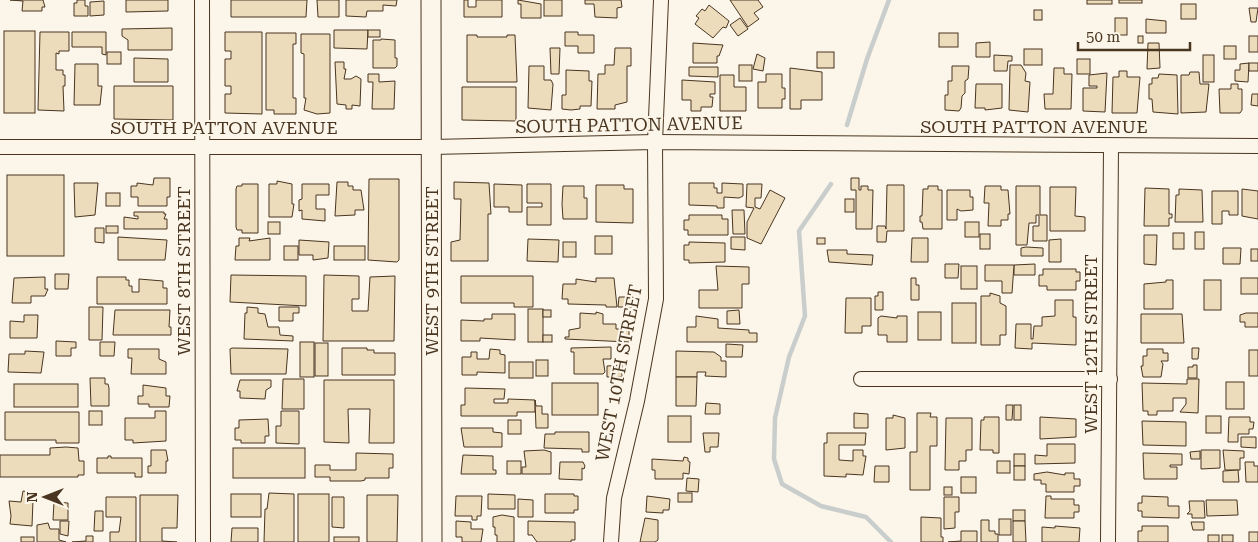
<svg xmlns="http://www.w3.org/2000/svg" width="1258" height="542" viewBox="0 0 1258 542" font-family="'Roboto Serif',serif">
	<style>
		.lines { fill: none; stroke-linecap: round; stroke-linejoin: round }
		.stream { stroke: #c9cecd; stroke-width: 4.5 }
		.building { fill: #ecdcbc; stroke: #4a3520 }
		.street-casing { stroke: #4a3520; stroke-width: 16 }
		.secondary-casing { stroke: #4a3520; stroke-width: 21 }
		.street { stroke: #fbf6e9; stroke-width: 14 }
		.secondary { stroke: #fbf6e9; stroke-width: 19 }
		.labels { text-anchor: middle; stroke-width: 4; stroke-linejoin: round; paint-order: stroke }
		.street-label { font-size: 18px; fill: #4a3520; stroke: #fbf6e9 }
	</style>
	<rect width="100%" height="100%" fill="#fbf6e9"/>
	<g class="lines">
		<g class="stream">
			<path d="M847,125L867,59L889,0"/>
			<path d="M831,184L799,231L805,316L789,357L775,418L774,459L782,484L821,506L866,517L891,542"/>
		</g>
	</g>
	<g class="building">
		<path d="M10,0H43L45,7H42V11H22L23,1Z"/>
		<path d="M77,0H85V6H88V16H74V3H77Z"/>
		<path d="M126,0H168V11L126,12Z"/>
		<path d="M231,0H307L306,17H231Z"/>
		<path d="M317,0H339V17H318Z"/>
		<path d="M346,0H397L396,6L383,5V11H367L366,17L346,16Z"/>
		<path d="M464,0H468V7H476V0H502V17H464Z"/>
		<path d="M518,0L541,4V18H521V4H518Z"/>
		<rect x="544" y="0" width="18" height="16"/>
		<path d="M585,0H621L622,7L617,8V18L595,17L594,4H585Z"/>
		<path d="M730,0H758L763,7L754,13L759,19L748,27Z"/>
		<rect x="1087" y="0" width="25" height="4"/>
		<rect x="1119" y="0" width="23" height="3"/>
		<path d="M104,1V15L90,16V2Z"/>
		<rect x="1181" y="4" width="15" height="15"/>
		<path d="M709,5L729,21L726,28L723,27L713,38L695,24L699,18L696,16L702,9L705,11Z"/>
		<path d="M1249,8H1258L1256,22H1251Z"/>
		<rect x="1034" y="10" width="8" height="10"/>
		<path d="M740,18L748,29L738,36L730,25Z"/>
		<rect x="1115" y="18" width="12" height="17"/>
		<path d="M1146,19L1166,21V33H1146Z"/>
		<path d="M172,28V50H128V40L122,36V29Z"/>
		<path d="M334,30H368L367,49L334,48Z"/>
		<rect x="368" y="30" width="12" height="7"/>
		<rect x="4" y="31" width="31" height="82"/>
		<path d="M40,32H69V51H59V54L56,53V70H63V75H65V86H63L64,111L38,110Z"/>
		<path d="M72,32H106V55L102,54V47H72Z"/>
		<path d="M225,32H262V114L225,113V94H231V86H225V59H231V51H225Z"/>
		<path d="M565,32H578V35H594V53H578V46H565Z"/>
		<path d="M266,33H296V44H293V98H296V114H274V110H266Z"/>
		<rect x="939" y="33" width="19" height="14"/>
		<path d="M301,34H330V113L317,114L304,110L306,98H304V54L301,53Z"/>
		<path d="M467,35H477V37H507V35H515L517,82H467Z"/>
		<rect x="1138" y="36" width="5" height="7"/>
		<rect x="1249" y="36" width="9" height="16"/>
		<path d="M381,39L395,40V58H397V66L395,68H373V40H381Z"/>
		<path d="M990,42V57H976V43Z"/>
		<path d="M693,43L723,45L719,56H717V63H693Z"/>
		<path d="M1148,43H1159L1160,68L1147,69Z"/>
		<rect x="1224" y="46" width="12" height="13"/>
		<path d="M550,48H560L559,74H551Z"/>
		<path d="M615,48H631V66H627V102L615,105V109H597L598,74H605V65H614Z"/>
		<rect x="1024" y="49" width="18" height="16"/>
		<rect x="107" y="52" width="14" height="12"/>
		<rect x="817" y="52" width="17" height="16"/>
		<path d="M757,54L765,58L763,71L753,69Z"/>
		<path d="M994,55L1012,56V61H1008L1007,71H994Z"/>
		<rect x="1203" y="55" width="11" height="27"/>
		<path d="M134,58L168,59V82H134Z"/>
		<rect x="1077" y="59" width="13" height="15"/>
		<path d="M335,62H344V69H346L344,79H351L356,76L361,79L360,106L352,105V109H346V105L337,104Z"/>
		<path d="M1249,63L1248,82L1235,81V70H1240V64Z"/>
		<rect x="1249" y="63" width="9" height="8"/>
		<path d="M75,64H98V86H102L100,105H74Z"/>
		<rect x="739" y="65" width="13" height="16"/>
		<path d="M1010,65H1021L1026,73L1025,81L1030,82L1028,112L1009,110Z"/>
		<path d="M529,66H544V80H551L553,84L551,110L528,108Z"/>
		<path d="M952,66H969L968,79L965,81V93L962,96L961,108L959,111L945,110V95H948V81H952Z"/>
		<path d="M689,67H718V77L689,76Z"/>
		<path d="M790,68L822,72V100H801V109H790Z"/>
		<path d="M1054,68H1064V74H1072L1071,109H1045L1044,94H1053Z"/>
		<path d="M566,70L589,71V81H592L591,106H580V109L571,110L562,109V95H566Z"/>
		<path d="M1119,71H1127V77H1140L1137,113H1112L1113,77H1119Z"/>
		<path d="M1190,72H1199L1200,84H1209L1206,112L1181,113V75H1189Z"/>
		<path d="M1107,73L1105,112L1083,111V88H1097V86H1089V75Z"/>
		<path d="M368,74H379V82L395,81L394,109H372L373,82H368Z"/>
		<path d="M766,74H782V88H785V99H782V108H758V82H766Z"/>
		<path d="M1159,74L1177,75L1178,114L1153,112L1152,99H1149V84H1152V78H1158Z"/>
		<path d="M720,75H734V87H746V111H720Z"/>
		<path d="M682,80L715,82V94H710V97H713L712,107H701V111H691V100H682Z"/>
		<path d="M976,84H1002V108L985,110V108H975Z"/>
		<path d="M1231,84H1238V89H1242V110L1240,113H1220L1219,89H1231Z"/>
		<path d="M114,86H173V120L114,119Z"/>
		<path d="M462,87H516V121L462,120Z"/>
		<path d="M1252,94H1258V106L1251,105Z"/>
		<rect x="7" y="175" width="57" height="81"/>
		<path d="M154,178H170V197H167V206H138V197H131V186H137V183L153,185Z"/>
		<path d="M851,178H859V190H861V186H868V190H873L872,229H856V190H851Z"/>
		<path d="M369,179H399V260L397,262L368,260Z"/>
		<path d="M277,181L292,184V204H294L292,217H269V184H277Z"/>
		<path d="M337,182H348V186H353V190H361L364,210H355V215L335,216Z"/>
		<path d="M454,182L489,183L491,214H488V261H451V242L460,240L461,199H454Z"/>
		<path d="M74,183H98L95,215L75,217Z"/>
		<path d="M689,183H714V188H717V193H722V183L743,184V196L739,198L724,197V208H717V206L689,205Z"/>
		<path d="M242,184H258V233H242V230H237L236,227V189L237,186H242Z"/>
		<path d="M302,184H329V195H316V209H325V221L302,219V210L299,211V200L302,199Z"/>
		<path d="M494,184L522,185V212H509V207H494Z"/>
		<path d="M527,184H551V225H527V207H542V203H527Z"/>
		<path d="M747,184H762L761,198H755V207L760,209L770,190L785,198L761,244L747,238V222L754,208L746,207Z"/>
		<path d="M596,185H624V189H633V223L596,222Z"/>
		<path d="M887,185H904V231H887L886,242H877V226H885L886,229Z"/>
		<path d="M563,186H584V198H587V219H563L562,204Z"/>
		<path d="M928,186H938V190H942V229H923L922,222H920V216H922L923,189H928Z"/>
		<path d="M985,186H1001V190H1008L1010,214H1008V220H1001V226H988L989,203H984Z"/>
		<path d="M1016,186H1040V215H1047V241H1033V226H1039V215H1036V223H1029L1027,245H1016Z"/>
		<path d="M1050,187H1076L1075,216L1085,217V231H1050Z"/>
		<path d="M1145,188L1169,189V214H1172V218H1169V226H1144Z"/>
		<path d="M1179,189L1202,190L1203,222H1175L1176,195H1179Z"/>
		<path d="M1242,189L1258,191V219L1242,216Z"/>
		<path d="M947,190H970V197H973V210L961,211L957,209V220H947Z"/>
		<path d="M1212,191H1238V215H1229V211H1222V224H1212Z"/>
		<rect x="106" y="193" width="14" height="13"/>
		<rect x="845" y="199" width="9" height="13"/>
		<path d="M732,210H744L745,234H733Z"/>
		<path d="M134,212H164V214H166L164,219H167V229H124V217L138,219V216H134Z"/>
		<path d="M689,215H722V219H728V235H688V230H684V220H689Z"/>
		<rect x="268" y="222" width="12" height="12"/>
		<rect x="965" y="222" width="14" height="15"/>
		<rect x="106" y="226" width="12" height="7"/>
		<path d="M95,228H104V243L95,242Z"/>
		<rect x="1195" y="232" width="9" height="17"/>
		<rect x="1173" y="233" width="11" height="16"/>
		<rect x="980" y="234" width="10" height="15"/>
		<path d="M1144,235H1157L1156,265L1144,264Z"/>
		<rect x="595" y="236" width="17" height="18"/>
		<path d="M118,237L167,240L165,260H118Z"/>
		<path d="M731,237H745V250L731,249Z"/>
		<path d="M239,238H250L249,241L270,238V260H235L236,246H239Z"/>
		<rect x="817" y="238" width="8" height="6"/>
		<path d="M912,238H928V262H911Z"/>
		<path d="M528,239L559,240L558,262L527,261Z"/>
		<path d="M1061,239V262H1049V240Z"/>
		<path d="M299,240L329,242L328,258L313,260V255H299Z"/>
		<rect x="563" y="242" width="13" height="15"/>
		<path d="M689,242L725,243V262L689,263V260H684V245H689Z"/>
		<rect x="284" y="246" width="14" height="14"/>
		<rect x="334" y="246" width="31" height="14"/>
		<path d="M1026,247L1043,248V256H1021V248Z"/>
		<path d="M1223,248H1241L1240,264H1223Z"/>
		<rect x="1251" y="249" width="7" height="12"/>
		<path d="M827,250H847V254L873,255L872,265L829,262Z"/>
		<path d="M945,264H959L958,278H945Z"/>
		<path d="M1035,264V275H1014V265Z"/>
		<path d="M985,265H1014L1012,293H1002V281H985Z"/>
		<path d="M716,266L749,267V284H742V308H699V290H718Z"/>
		<rect x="961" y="266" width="16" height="23"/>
		<path d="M1043,269H1076V272H1080V281H1076V290H1047V286H1039V275H1043Z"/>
		<path d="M55,274H69L68,289H55Z"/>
		<path d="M231,275L306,276V306L230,302Z"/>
		<path d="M324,275L359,276V299H352V311H368L370,277L395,276L394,341H323Z"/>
		<path d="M461,276H533V307H514V303H461Z"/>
		<path d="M45,277V289H48L45,296H31V303H12L14,278Z"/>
		<path d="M97,277H126V280H129V286H132V292H139V279L163,281V288H167V304H97Z"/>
		<path d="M596,278H614L617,307H606V305L568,304V299H562L563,284H576V279L596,282Z"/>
		<path d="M911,278H916V285H919V300H911Z"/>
		<rect x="1241" y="278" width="17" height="16"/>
		<path d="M1166,280H1173V309H1144V284L1166,282Z"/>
		<rect x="1204" y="280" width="17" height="30"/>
		<path d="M878,292H883V310H875V296H878Z"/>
		<path d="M990,293L1000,296V303L1006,306V335H1000V345H981V296H990Z"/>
		<path d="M619,297H633L632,307H618Z"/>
		<path d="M846,298H871V326H862V333H845Z"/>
		<path d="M1055,300H1073V317H1076V345L1032,343V349L1015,348L1016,324H1031V339H1033L1034,326H1042V317L1055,316Z"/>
		<rect x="952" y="303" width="24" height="40"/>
		<path d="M89,307H103L102,340H89Z"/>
		<path d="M247,307L258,308V313L265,314L268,327H279L280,335L293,336V341L244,339L245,313H247Z"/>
		<path d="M279,307H299V313H293V321H279Z"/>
		<rect x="528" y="309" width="15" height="33"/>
		<path d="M115,310H170L169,327H171V335H113Z"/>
		<rect x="543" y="310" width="8" height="7"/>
		<path d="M739,310L740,324H727V311Z"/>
		<path d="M596,312L603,314V324H616V329H629V342L565,339V337H569V330L580,328V313L596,314Z"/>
		<rect x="918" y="312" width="23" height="28"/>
		<path d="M1246,313H1258V327H1245V322H1240V315Z"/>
		<path d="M492,314H515V340L480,338V341H461V320L484,321V319H492Z"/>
		<path d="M1141,314H1182L1184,343H1141Z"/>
		<path d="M24,315H38L37,338H10V321L24,322Z"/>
		<path d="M696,316L718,319V328L749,330V333H757V342H687V327H696Z"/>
		<path d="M881,316L897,318V316H907V342H887V335H878V318Z"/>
		<rect x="543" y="335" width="9" height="7"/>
		<path d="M56,341L76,342V348H71V356H56Z"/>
		<path d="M100,342H115L114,356H100Z"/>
		<rect x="300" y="342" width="14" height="35"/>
		<rect x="315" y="343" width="13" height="33"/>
		<path d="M726,344L743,345L742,357H726Z"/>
		<path d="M611,347V359H603L605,372L603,374H574V352H571V348Z"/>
		<path d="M232,348L288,349L286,374H231L230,349Z"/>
		<path d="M342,348H367V350H374V353H395V375H342Z"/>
		<path d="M1192,348H1199L1198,359H1192Z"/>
		<path d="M128,349H159V359L166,362V374H131L132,358H128Z"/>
		<path d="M490,349L500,350V354L505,355V373L477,372V375H462V357H471V352H477V359H489Z"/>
		<path d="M1147,349H1163V353H1168V361H1161L1163,364L1161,377H1143L1141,366H1143V356H1147Z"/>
		<rect x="1249" y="350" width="9" height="26"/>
		<path d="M25,351L44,352L41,373L8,372L9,354H25Z"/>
		<path d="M676,351L714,352L721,357V361H726V377L705,376L706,372H697V377H676Z"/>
		<rect x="536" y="360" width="12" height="16"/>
		<rect x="509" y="362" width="24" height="16"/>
		<path d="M622,365V377H607V366Z"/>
		<path d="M1193,365H1197V378H1188V367H1193Z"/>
		<path d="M676,377H697L696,406H676Z"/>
		<path d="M90,378H105V384H108L109,388V406H91Z"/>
		<path d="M283,379H304V409H282Z"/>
		<path d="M1187,379H1199L1198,413L1180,412L1186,404V398H1173V411H1157V415H1148V411H1143L1142,383L1187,384Z"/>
		<path d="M240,380H271V387L266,390L265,399L240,398V391H237Z"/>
		<path d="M324,380H394V443H369L370,409H348L349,443L324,442Z"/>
		<rect x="1226" y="382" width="18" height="27"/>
		<rect x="552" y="383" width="46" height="32"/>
		<rect x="14" y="384" width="64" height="23"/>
		<path d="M143,385L166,388V396H170L169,407H149V404H138V396H143Z"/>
		<path d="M465,388L505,389L504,399H494V403H508V399L535,400V412H517V416H461V405H465Z"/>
		<path d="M535,400L536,406H542V414H548V428H536Z"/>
		<path d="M706,403L720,404V414H705Z"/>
		<path d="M1006,405H1013L1012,420H1006Z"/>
		<rect x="1014" y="405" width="7" height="15"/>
		<rect x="89" y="411" width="13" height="14"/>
		<path d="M155,411H166V441L133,443V440H125V418H155Z"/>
		<path d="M281,411H299V444L276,443V426H281Z"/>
		<path d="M5,412H79V443H56V440H5Z"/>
		<path d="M854,413L868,414V428H854Z"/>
		<path d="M917,413H931L930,417H937V446H930V490H910V452H917Z"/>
		<path d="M893,415L905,418V448L886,450V418H893Z"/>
		<rect x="668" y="416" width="23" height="26"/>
		<rect x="1206" y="416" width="15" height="17"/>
		<path d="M984,417H999V453H993V450H980L981,420H984Z"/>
		<path d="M1040,417L1076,419V437L1040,439Z"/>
		<path d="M1229,417H1250V422H1254L1253,429H1249V434H1238V442H1228Z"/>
		<path d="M946,418H972V450H966V461H959V470H945Z"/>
		<path d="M268,419L269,436H265V443H241V440H235V428H239V420Z"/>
		<rect x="508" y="420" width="13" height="14"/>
		<path d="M1142,421L1186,422V446L1143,445Z"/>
		<path d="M461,428H493V432L502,433V447H464Z"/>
		<path d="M555,432H589V452H582V449L544,448L545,434H555Z"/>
		<path d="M703,433H719L718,447H710V452H705Z"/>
		<path d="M827,433H866L865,445H839V460L853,461V450H863V456H866L863,475L846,474V477L824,476V443H827Z"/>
		<path d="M1241,437H1256V448L1241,447Z"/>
		<path d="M1047,444H1075V463L1035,464V455L1047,456Z"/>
		<path d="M66,447L78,448L79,461H84V475H78V477H0V455H50V448Z"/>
		<rect x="233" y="448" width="72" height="30"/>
		<path d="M151,450H166L168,461H166V473H148V466H151Z"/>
		<path d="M544,450L551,452V474H522V467H526L524,451Z"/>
		<path d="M1201,450H1220V468L1201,469Z"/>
		<path d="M1223,450L1244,451V458H1240V470H1225Z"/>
		<path d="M1200,451V459H1191L1190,452Z"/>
		<path d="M356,453L393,454V468H389V478H365V480L361,481H330V477H315V465H330V470H356Z"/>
		<path d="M1143,453L1182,454V465H1170V467H1177V479H1144Z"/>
		<rect x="1014" y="454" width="11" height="12"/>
		<path d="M463,455L493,456V470H496V474H461Z"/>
		<path d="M108,456H111V458H142V477H135V473H97V458H108Z"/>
		<path d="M684,457L688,458V461L690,462L689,474L683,473V479H655V470H652V459L683,461Z"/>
		<rect x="507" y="461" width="14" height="13"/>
		<rect x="997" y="461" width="13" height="12"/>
		<path d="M560,462H583L585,466L584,469L582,468V480L559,479Z"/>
		<path d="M1245,462H1254V466H1258V482H1246Z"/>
		<path d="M875,466H889V482H874Z"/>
		<rect x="1014" y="466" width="11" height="14"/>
		<path d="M1238,470L1239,482H1223V471Z"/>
		<path d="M1047,472L1065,475V473H1074V479H1080V486H1074V492H1046V484H1041V480H1034V474Z"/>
		<rect x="961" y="477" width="15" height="16"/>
		<path d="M687,478L699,479L698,492L686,491Z"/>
		<rect x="944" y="487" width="8" height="8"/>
		<path d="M23,491L36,493V500H33L32,526L10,524L11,516L9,501L21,502Z"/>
		<path d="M269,493L294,494V542H264L265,509H267Z"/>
		<rect x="678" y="493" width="14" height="9"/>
		<rect x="231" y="494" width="30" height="23"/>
		<rect x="298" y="494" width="31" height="48"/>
		<path d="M488,494L515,495V509H488Z"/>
		<path d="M545,494H574V496H578V510H574V513H545Z"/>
		<path d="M140,495H178L177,528H162V541L177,542H140Z"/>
		<path d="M367,495H398L397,542H367Z"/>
		<path d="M456,496H482L481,516H477V520H472V516H455Z"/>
		<path d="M647,496L670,499L669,510H663V513L646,512Z"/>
		<path d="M1046,496H1051V499H1074V505H1079V512H1074V518H1045Z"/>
		<path d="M1142,496L1168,497V506H1179V518L1142,517V511H1138V503H1142Z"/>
		<path d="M106,497H136V542H110V532H119L121,517H106Z"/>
		<path d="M332,497H344V528L332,527Z"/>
		<path d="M944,497H959V512H955V528L944,529Z"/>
		<path d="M518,499L533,500V517H518Z"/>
		<path d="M1206,500H1237L1238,515L1207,516Z"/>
		<path d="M1189,501H1204L1205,518H1192V514H1187L1190,511Z"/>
		<path d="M54,502L68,503V520H53Z"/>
		<rect x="1013" y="510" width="12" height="11"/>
		<path d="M95,511H103V531H94Z"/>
		<path d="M502,515L514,517V542H497V535H495V527H493V517Z"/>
		<path d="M921,517L941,518V537H943V542H921Z"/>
		<path d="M645,518L658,520V540L655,542H640Z"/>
		<rect x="999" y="519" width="12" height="16"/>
		<path d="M981,520H989V531H995V534H998V542H981Z"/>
		<path d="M60,521H69L68,536L60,534Z"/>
		<path d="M456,521L471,522V529H483L481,542H462V537H456Z"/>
		<path d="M528,521L575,522V540H571V542H537L532,535H528Z"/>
		<path d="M1013,521H1025L1026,542H1013Z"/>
		<path d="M1191,522H1204V530H1193Z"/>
		<path d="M48,523L50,529H59V540L66,542H37V525Z"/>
		<path d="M1055,526L1080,528L1079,542H1042V527L1055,528Z"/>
		<path d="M1142,526H1168V542H1138V531H1142Z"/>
		<path d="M232,528H258V542H231Z"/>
		<path d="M961,531H977V542H948L961,541Z"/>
		<rect x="1249" y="532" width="9" height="10"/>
		<rect x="1208" y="535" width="11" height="7"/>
		<rect x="1222" y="535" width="11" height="7"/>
		<path d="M86,536H93V542H72L86,541Z"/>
		<rect x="21" y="537" width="13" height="5"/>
		<rect x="334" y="537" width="25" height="5"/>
	</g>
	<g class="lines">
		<g class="street-casing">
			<g id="street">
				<path d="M202,0L203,542"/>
				<path d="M0,147H432L655,142L1258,146"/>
				<path d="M861,379H1110"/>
				<path d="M611,542L614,498L637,401L656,299L655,142L661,0"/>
				<path d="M1108,542L1111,146"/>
			</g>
		</g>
		<g class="secondary-casing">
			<path id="secondary" d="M431,0L432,542"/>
		</g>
		<use href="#street" class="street"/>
		<use href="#secondary" class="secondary"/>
	</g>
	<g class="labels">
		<g class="street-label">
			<text transform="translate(629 125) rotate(-1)" y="6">SOUTH PATTON AVENUE</text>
			<text x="1034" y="133">SOUTH PATTON AVENUE</text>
			<text x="224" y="134">SOUTH PATTON AVENUE</text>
			<text transform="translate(184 271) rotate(-90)" y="6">WEST 8TH STREET</text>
			<text transform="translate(432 271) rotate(-90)" y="6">WEST 9TH STREET</text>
			<text transform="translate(1091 344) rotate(-90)" y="6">WEST 12TH STREET</text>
			<text transform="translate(619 373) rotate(-79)" y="6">WEST 10TH STREET</text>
		</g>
	</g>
	<g transform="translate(45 497) rotate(270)" stroke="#fbf6e9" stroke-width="4" paint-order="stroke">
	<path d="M0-4L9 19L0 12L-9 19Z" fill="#4a3520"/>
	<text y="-8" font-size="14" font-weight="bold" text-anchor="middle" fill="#4a3520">N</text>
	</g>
	<path d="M1078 42v8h112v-8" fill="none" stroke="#4a3520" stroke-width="2.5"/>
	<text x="1086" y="42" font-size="15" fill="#4a3520" stroke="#fbf6e9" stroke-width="4" paint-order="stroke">50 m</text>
</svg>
